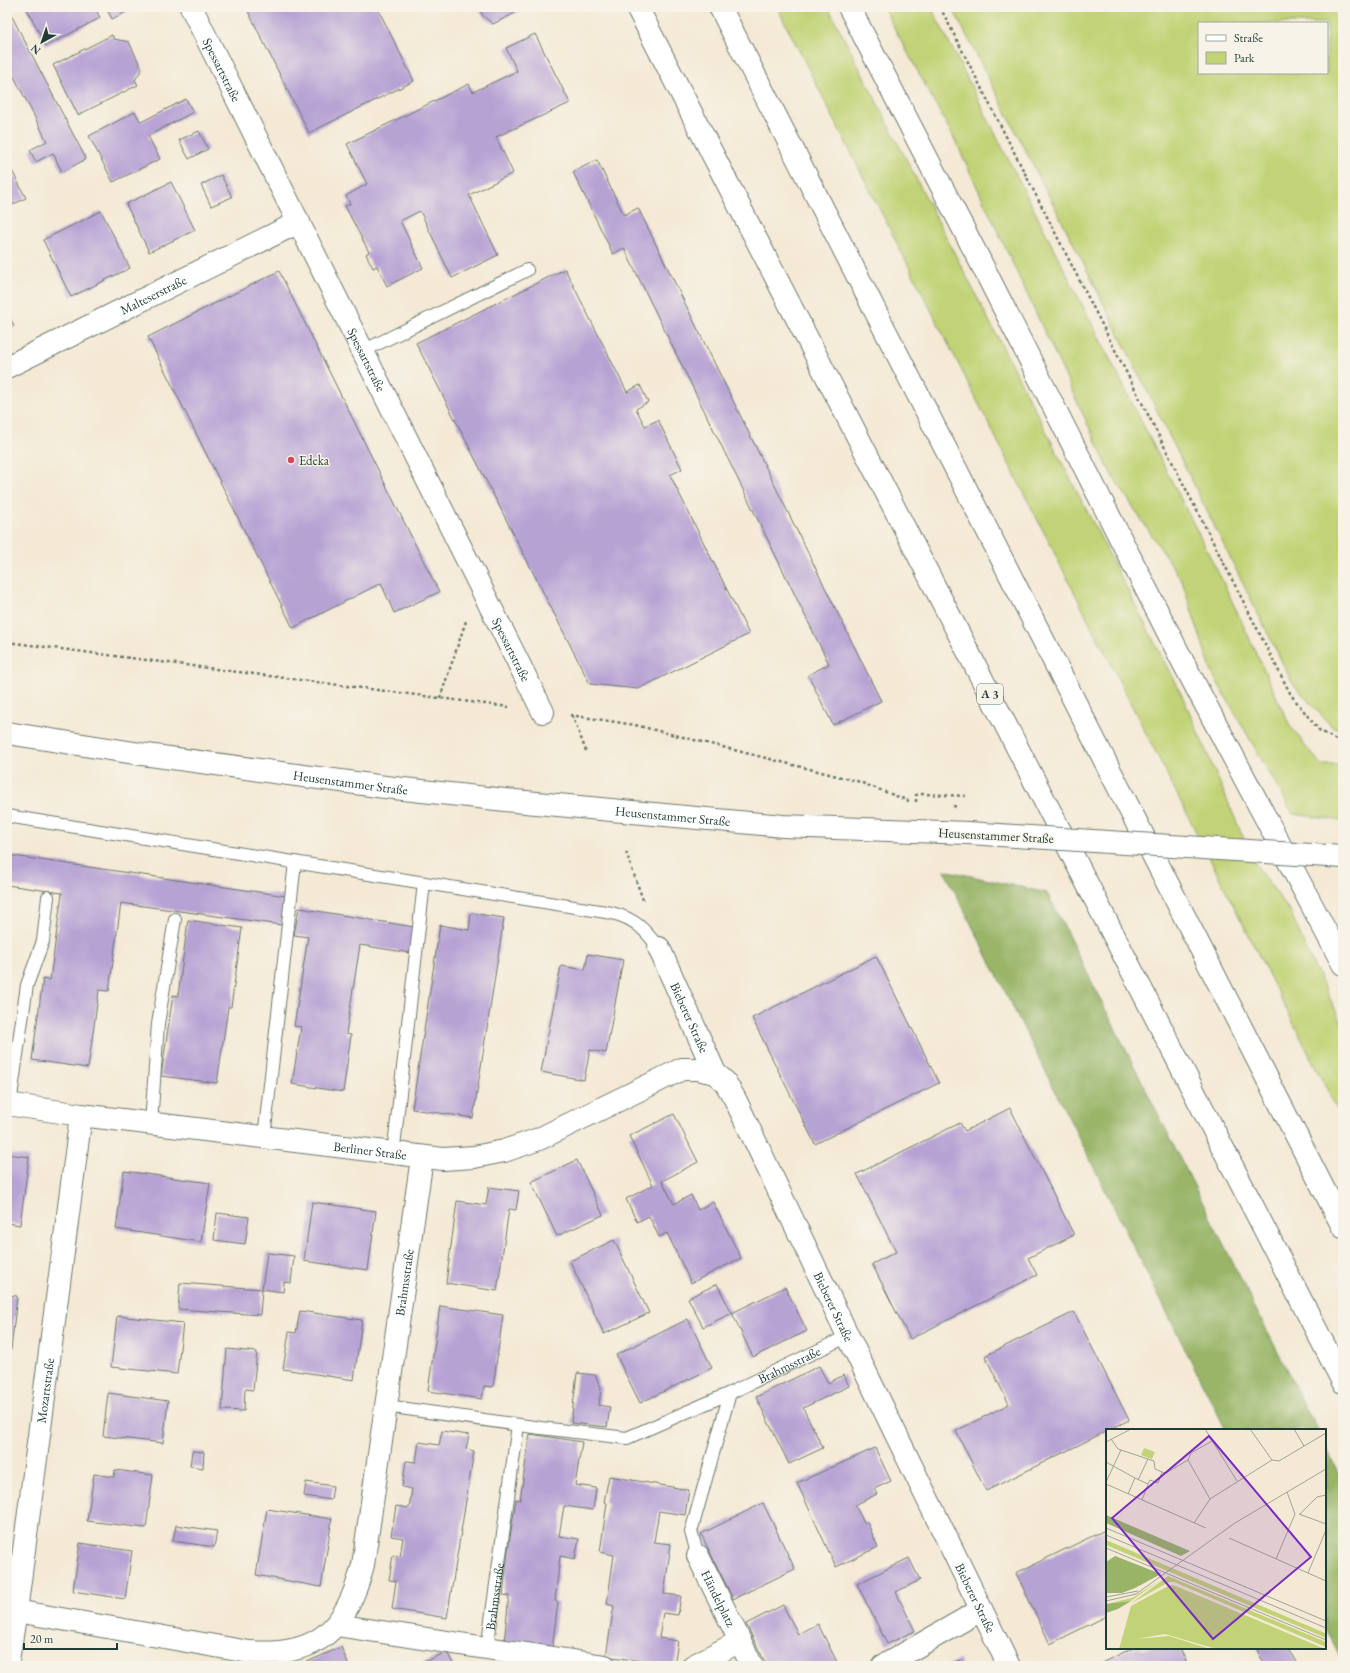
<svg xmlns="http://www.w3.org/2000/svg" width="1350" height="1673" viewBox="0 0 1350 1673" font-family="'EB Garamond',serif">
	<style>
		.green { fill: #c1d376; stroke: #708855; fill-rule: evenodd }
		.forest { fill: #98b567; stroke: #5c794e }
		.building { fill: #b7a2d4 }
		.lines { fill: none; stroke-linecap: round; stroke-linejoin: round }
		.service-casing { stroke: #6a796c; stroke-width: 14 }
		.minor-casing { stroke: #6a796c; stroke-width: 24 }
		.tertiary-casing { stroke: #6a796c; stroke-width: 24 }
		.secondary-casing { stroke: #6a796c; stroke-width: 24 }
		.motorway-casing { stroke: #6a796c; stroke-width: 24 }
		.path { stroke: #6a796c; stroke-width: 2.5; stroke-dasharray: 3 3; stroke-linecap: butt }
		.service { stroke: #fff; stroke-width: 12 }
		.minor { stroke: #fff; stroke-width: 22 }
		.tertiary { stroke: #fff; stroke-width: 22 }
		.secondary { stroke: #fff; stroke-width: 22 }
		.motorway { stroke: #fff; stroke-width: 22 }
		.tertiary-bridge-casing { stroke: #6a796c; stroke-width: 24; stroke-linecap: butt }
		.path-bridge { stroke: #6a796c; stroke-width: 2.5; stroke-dasharray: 3 3; stroke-linecap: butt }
		.tertiary-bridge { stroke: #fff; stroke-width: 22 }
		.poi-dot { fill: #d1495b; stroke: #f7f3e8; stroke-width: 1.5 }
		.labels { text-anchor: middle; stroke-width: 3; stroke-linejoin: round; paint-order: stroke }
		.shield { fill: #f7f3e8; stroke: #60746a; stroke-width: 1 }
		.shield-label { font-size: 12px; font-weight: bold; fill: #1f3d34 }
		.street-label { font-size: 13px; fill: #1f3d34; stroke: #f7f3e8 }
		.poi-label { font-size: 13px; fill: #1f3d34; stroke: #f7f3e8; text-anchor: start }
		.inset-road { fill: none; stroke: #9fa495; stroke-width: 1 }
		.view { fill: #7b2cbf; fill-opacity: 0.15; stroke: #7b2cbf; stroke-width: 2 }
		.inset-edge { fill: none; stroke: #1f3d34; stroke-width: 2 }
	</style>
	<rect width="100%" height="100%" fill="#f7f3e8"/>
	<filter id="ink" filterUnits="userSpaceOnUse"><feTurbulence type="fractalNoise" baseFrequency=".025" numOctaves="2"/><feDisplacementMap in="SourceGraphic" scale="8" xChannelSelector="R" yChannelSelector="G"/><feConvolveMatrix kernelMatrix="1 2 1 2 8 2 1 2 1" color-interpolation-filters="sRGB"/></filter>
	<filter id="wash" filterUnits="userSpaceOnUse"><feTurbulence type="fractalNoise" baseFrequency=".012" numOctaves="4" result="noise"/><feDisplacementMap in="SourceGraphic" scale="16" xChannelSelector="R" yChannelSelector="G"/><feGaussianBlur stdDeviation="0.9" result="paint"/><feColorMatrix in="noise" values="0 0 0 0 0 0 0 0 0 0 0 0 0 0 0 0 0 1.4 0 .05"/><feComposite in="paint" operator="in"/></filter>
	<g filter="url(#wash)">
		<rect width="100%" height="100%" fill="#f4e9d5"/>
		<g class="green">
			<path d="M777,7H828L1185,702L1246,844L1256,865L1291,913L1309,956L1343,1025V1121Z"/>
			<path d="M883,7H931L1224,584L1290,726L1321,765H1343V821L1293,814L1212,673L1182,581L1110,472L957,144Z"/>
			<path d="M952,7H1343V729L1332,727L1293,684L1082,260ZM1199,23H1327V73H1199Z"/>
		</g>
		<g class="forest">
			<path d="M944,870L1047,893L1317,1430H1226Z"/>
			<path d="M1325,1446L1343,1482V1662L1325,1627Z"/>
		</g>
		<g id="blocks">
			<g class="building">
				<path d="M7,7L86,159L62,172L53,153L36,162L30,150L47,141L7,63Z"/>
				<path d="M26,7H95L100,18L46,46Z"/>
				<path d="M106,7H136L112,19Z"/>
				<path d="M246,7H377L414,81L309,133Z"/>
				<path d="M478,7H520L521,10L493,24L483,16Z"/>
				<path d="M535,34L570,103L496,137L513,173L469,195L498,255L452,278L420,211L400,221L423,268L387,286L377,266L373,268L366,254L369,252L345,206L350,204L346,196L367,184L347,144L469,84L473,92L517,71L506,48Z"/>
				<path d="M112,35L114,39L129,42L142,69L135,80L138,85L78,115L53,65Z"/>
				<path d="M186,99L193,112L148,136L160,159L113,182L89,136L135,112L141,122Z"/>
				<path d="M199,131L208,149L189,159L179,140Z"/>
				<path d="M7,149L12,158L7,161Z"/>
				<path d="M597,160L624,215L638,208L881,701L833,725L808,675L829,664L624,248L613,254L573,172Z"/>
				<path d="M7,161L26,198L8,207L7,205Z"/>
				<path d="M221,175L232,197L211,206L201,185Z"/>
				<path d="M171,182L195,230L149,252L126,204Z"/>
				<path d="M101,211L130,268L71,297L43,240Z"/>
				<path d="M565,269L627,392L640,385L648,402L636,409L645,426L658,420L682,469L670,475L749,634L638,689L590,684L416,343Z"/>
				<path d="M279,271L439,592L394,613L381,583L293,628L148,337Z"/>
				<path d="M7,311L14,326L7,330Z"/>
				<path d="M7,855L286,896L282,925L121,903L109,991L99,990L88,1068L32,1060L43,979L50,980L62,893L7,885Z"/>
				<path d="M299,908L414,927L410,953L360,945L346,1034L351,1035L343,1092L292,1084L301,1027L294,1026L308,937L294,935Z"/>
				<path d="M471,913L504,918L473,1118L412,1109L440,925L469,930Z"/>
				<path d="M188,920L242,928L231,1007H228L217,1083L161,1076L173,995L178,996Z"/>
				<path d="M588,954L623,960L606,1053L590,1050L584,1080L541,1072L561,966L585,970Z"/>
				<path d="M876,956L939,1083L815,1144L752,1018Z"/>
				<path d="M1010,1108L1074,1235L1028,1258L1037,1275L910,1339L872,1264L896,1252L857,1174L960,1123L965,1131Z"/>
				<path d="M674,1114L698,1162L662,1181L674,1204L691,1195L698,1210L713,1202L741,1258L691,1283L667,1233L659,1237L649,1216L637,1222L626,1199L653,1185L629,1136Z"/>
				<path d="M7,1154L29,1157L20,1225L7,1223Z"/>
				<path d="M577,1160L603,1215L557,1236L531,1182Z"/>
				<path d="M124,1171L210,1183L201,1242L116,1229Z"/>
				<path d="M489,1187L519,1191L516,1210L509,1209L497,1291L446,1283L457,1201L486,1205Z"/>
				<path d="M312,1202L376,1211L368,1270L304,1261Z"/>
				<path d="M217,1213L249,1217L245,1244L214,1240Z"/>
				<path d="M614,1240L649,1313L604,1334L570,1261Z"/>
				<path d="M267,1253L294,1256L291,1283L284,1282L283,1292L262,1289L260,1315L178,1309L180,1283L262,1289Z"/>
				<path d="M717,1284L732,1313L785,1287L807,1331L753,1357L732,1313L703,1327L688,1298Z"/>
				<path d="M7,1295L17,1296L11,1350L7,1349Z"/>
				<path d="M440,1306L503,1315L493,1387L484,1386L482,1399L428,1391Z"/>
				<path d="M300,1311L362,1320L354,1380L283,1369L289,1332L296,1333Z"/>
				<path d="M1074,1312L1129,1420L986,1491L956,1431L1009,1404L985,1356Z"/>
				<path d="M117,1316L183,1323L177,1374L111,1367Z"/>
				<path d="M688,1319L712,1368L640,1403L616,1355Z"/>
				<path d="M227,1349L257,1352L253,1390L245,1389L244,1411L222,1410Z"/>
				<path d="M819,1366L828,1383L844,1375L849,1386L803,1408L823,1448L789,1464L756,1397Z"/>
				<path d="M7,1369H10L8,1384H7Z"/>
				<path d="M577,1373L595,1375L601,1388L599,1405L610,1407L607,1427L571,1423Z"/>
				<path d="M108,1393L168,1401L163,1443L103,1436Z"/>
				<path d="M442,1431L469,1435L466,1449L474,1451L447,1618L392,1609L396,1581L389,1580L393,1555L400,1557L403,1538L391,1536L396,1506L409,1508L412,1489L402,1487L406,1461L416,1462L419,1442L439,1445Z"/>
				<path d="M530,1434L582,1442L575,1485L596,1488L593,1510L564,1506L559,1536L579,1539L575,1559L560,1556L555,1601L558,1602L552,1648L504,1643L509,1596L503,1595L508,1550L516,1499L520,1500Z"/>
				<path d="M875,1448L891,1481L874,1489L877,1494L855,1505L864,1523L867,1522L878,1547L836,1567L797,1483Z"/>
				<path d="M192,1451L204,1452L203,1468L190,1466Z"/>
				<path d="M115,1470L153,1475L146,1528L87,1521L94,1474L114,1477Z"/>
				<path d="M609,1476L689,1490L685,1515L659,1511L654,1542L671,1544L664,1594L681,1596L678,1615L663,1613L659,1638L678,1641L674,1666L606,1656L614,1606L607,1604L614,1555L600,1552L607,1503L604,1502Z"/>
				<path d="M306,1482L333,1486L331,1500L304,1496Z"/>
				<path d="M763,1503L795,1569L733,1599L701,1534Z"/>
				<path d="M267,1509L332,1519L321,1587L256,1575Z"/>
				<path d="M176,1525L217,1531L214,1547L173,1541Z"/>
				<path d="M1107,1529V1616L1050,1644L1016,1573Z"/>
				<path d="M80,1543L132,1551L125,1599L73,1591Z"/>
				<path d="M909,1558L920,1580L896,1592L915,1631L887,1644L857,1584Z"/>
				<path d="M783,1605L798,1634L818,1624L839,1666H767L746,1624Z"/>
				<path d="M341,1647L348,1664L344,1666H309L307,1662Z"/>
				<path d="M1133,1648H1180L1188,1666H1095Z"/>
				<path d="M1256,1648H1288L1298,1666H1265Z"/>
				<path d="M447,1652L454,1666H415Z"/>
				<path d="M959,1660L962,1666H946L955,1662Z"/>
			</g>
		</g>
	</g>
	<g filter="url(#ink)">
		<use href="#blocks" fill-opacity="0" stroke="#6a796c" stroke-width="1"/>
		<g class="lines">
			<g class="service-casing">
				<g id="service">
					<path d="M363,351L527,270"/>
					<path d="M7,816L612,913C636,919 644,929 659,948"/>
					<path d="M10,1104L27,985L43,941L48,897"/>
					<path d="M151,1124L158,1024L175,919"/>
					<path d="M264,1138L295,862"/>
					<path d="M393,1155L424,883"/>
					<path id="s1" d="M386,1406L541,1428L627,1438L730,1393L848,1336"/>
					<path d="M698,1556L691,1532L730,1393"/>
					<path id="s2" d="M487,1649L518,1425"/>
				</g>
			</g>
			<g class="minor-casing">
				<g id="minor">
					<path id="s3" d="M191,7L543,712"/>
					<path id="s4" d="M7,367L299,222"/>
					<path id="s5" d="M659,948L715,1073L725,1082L735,1099L848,1336L1009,1666"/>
					<path id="s6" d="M7,1104L81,1115L443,1159L474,1157L504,1151L539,1139L682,1069H698L715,1073"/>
					<path id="s7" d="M698,1556L740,1641"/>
					<path id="s8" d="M16,1611L249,1652C318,1657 346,1630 363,1565L422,1158"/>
					<path d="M336,1625L605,1666"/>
					<path id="s9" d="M7,1666L16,1611L81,1115"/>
					<path d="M693,1666L740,1641L752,1666"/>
					<path d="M883,1666L981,1610"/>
				</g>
			</g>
			<g class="tertiary-casing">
				<g id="tertiary">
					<path id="s10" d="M7,733L141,754L385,787L515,801L783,826L968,833"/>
				</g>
			</g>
			<g class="secondary-casing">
				<path id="secondary" d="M849,7L979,259L1183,662L1343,964"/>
			</g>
			<g class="motorway-casing">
				<g id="motorway">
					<path d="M637,7L1343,1382"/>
					<path d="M720,7L1343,1227"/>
				</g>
			</g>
			<g class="path">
				<path d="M940,7L1291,695L1319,730L1343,744"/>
				<path d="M7,642L509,707"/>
				<path d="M440,698L466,621"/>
				<path d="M570,715L635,725L857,781L909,801"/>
				<path d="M572,715L586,751"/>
				<path d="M916,802V795L922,794L967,796"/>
				<path d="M626,852L643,900"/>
			</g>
			<use href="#service" class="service"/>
			<use href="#minor" class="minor"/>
			<use href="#tertiary" class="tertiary"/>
			<use href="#secondary" class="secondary"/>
			<use href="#motorway" class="motorway"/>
			<g class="tertiary-bridge-casing">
				<path id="tertiary-bridge" d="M968,833L1343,857"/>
			</g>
			<path class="path-bridge" d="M953,806L959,807"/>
			<use href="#tertiary-bridge" class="tertiary-bridge"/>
		</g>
	</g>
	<circle class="poi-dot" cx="291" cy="460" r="4"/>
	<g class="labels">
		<rect class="shield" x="977" y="684" width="26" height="20" rx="3"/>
		<g class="shield-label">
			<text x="990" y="698">A 3</text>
		</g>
		<g class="street-label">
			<text dy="5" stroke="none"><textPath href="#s3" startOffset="70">Spessartstraße</textPath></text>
			<text dy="5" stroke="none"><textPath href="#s4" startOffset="163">Malteserstraße</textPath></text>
			<text dy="5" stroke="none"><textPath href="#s3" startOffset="394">Spessartstraße</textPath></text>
			<text dy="5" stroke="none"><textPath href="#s3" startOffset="718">Spessartstraße</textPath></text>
			<text dy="5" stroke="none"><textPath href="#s10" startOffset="347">Heusenstammer Straße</textPath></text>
			<text dy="5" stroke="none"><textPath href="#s10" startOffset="671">Heusenstammer Straße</textPath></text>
			<text transform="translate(996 835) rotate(3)" y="5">Heusenstammer Straße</text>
			<text dy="5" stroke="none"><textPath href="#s5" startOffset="76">Bieberer Straße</textPath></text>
			<text dy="5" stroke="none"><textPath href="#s6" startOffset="366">Berliner Straße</textPath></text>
			<text dy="5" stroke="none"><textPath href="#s8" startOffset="683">Brahmsstraße</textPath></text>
			<text dy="5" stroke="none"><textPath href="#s5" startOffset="400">Bieberer Straße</textPath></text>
			<text dy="5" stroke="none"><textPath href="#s1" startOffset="421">Brahmsstraße</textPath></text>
			<text dy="5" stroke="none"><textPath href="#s9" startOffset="278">Mozartstraße</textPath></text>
			<text dy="5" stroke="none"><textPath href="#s2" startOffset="53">Brahmsstraße</textPath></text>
			<text dy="5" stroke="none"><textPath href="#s7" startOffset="47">Händelplatz</textPath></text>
			<text dy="5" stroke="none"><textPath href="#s5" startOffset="724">Bieberer Straße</textPath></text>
		</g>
		<g class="poi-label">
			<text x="299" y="465">Edeka</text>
		</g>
	</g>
	<g transform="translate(1106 1429)">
		<rect width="220" height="220" fill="#f4e9d5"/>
		<path d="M38,19L49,23L46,30L35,26ZM0,111L219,204L220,209L0,116ZM62,147L220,213V218L68,153H63L24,175ZM54,151L25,172L0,175L26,169ZM64,156L70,157L219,220H110L59,205L30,210L63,207L104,220H13L25,177Z" fill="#c1d376"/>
		<path d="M0,86L84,122L75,127L0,94ZM9,127L55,145L29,159L16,164H0V133ZM25,172L12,180L0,184V175Z" fill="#98b567"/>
		<path class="inset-road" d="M99,0L131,52M144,0L166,31M188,0L198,17M5,10L12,20L42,30M0,13L25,0M0,33L29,49M56,43L60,44L82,31M32,51L42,30L48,32L49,40L56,43L52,54L44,51L42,55M0,53L15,21M0,55L100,99M22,65L29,49L42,55L36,71M104,70L82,31L85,24L106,12M193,85L220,95M194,85L211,68L220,66M88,94L104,70L166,31L173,32L220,4M0,99L220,192M0,106L220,199M123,109L220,152M0,119L220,211M170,130L189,85L181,63M202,144L220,101M0,168L32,162M0,172L30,165L129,94L220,40"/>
		<path class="view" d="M103,7L205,128L107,210L6,89Z"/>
		<rect width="220" height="220" class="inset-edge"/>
	</g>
	<rect width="1350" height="1673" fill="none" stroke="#f7f3e8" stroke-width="24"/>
	<rect x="1198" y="22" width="130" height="52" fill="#f7f3e8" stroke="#a1aaa0"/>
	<rect x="1206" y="35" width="20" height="6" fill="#ffffff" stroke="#a1aaa0"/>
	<text x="1234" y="42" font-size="12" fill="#1f3d34">Straße</text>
	<rect x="1206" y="52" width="20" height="12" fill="#c1d376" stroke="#a1aaa0"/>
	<text x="1234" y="62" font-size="12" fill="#1f3d34">Park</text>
	<g transform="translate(42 42) rotate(220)" stroke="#f7f3e8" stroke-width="3" paint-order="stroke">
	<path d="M0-3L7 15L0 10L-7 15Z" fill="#1f3d34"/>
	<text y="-6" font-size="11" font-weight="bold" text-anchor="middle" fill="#1f3d34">N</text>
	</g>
	<path d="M24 1643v6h93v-6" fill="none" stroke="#1f3d34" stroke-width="2"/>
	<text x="30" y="1643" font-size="12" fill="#1f3d34" stroke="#f7f3e8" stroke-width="3" paint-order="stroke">20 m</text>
</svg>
